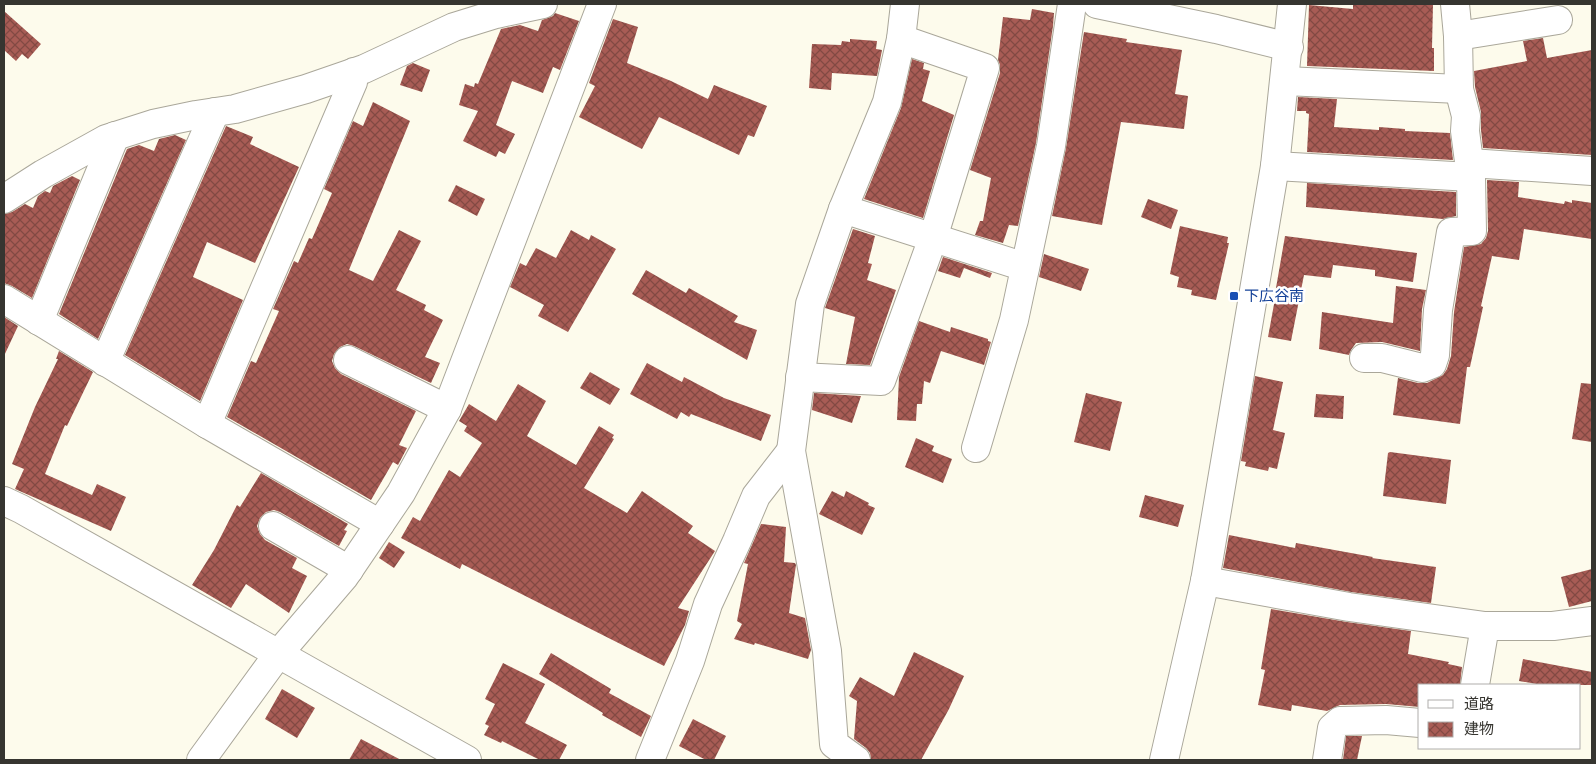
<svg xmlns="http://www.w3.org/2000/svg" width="1596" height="764" font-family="Raleway,'Noto Sans JP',sans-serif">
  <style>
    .building { fill: url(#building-cross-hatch) }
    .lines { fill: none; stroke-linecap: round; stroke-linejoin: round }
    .minor-casing { stroke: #aaa79a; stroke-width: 30 }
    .minor { stroke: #fff; stroke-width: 28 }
    .transit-dot { fill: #1a4fb4; stroke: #fff; stroke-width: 2 }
    .labels { text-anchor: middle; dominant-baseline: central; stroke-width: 5; stroke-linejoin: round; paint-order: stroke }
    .transit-label { font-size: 15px; fill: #164399; stroke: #fff; text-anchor: start }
  </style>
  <defs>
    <pattern id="building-cross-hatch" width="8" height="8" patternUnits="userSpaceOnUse" patternTransform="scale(1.25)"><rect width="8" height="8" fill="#a85c55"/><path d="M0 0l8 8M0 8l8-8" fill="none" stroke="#824943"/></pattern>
  </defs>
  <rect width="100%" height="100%" fill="#fdfbec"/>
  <g class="building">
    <path d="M1353,4H1433L1432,48H1434V71L1307,66L1309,5L1353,9Z"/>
    <path d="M1032,9L1054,13L1053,26L1036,143L1018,226L1009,225L1003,243L975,235L980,221H983L991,178L970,170L1000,73V65L998,60L1003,17L1030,20Z"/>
    <path d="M4,11L41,44L28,59L22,54L16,61L4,50Z"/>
    <path d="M555,13L579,21L560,70L553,67L543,93L512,81L496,125L515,134L505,154L499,151L496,157L463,141L478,111L459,105L465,84L474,87L475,83L478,84L501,29L520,25L538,31L542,20L553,16Z"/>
    <path d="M613,19L638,27L627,63L671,81L708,99L714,85L767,106L754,137L748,135L739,155L659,117L642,149L579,117L595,86L589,83Z"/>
    <path d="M1084,32L1127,39L1126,42L1182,50L1175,94L1188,96L1184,129L1121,122L1102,225L1052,216L1066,148Z"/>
    <path d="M1543,38L1547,58L1592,50V155L1483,148L1481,130V112L1475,87L1474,71L1527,61L1523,41Z"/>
    <path d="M850,39L877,41L876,49L882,50L877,76L832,73L831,90L809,88L812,44L841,45L842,41L850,42Z"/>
    <path d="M912,59L924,63L923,69L930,71L922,101L954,115L923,218L864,199L901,108Z"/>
    <path d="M413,63L430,70L422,92L400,85L407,66Z"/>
    <path d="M1298,97L1337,99L1334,127L1379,130V127L1405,129V131L1450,133L1453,160L1307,152L1309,114L1306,113V111H1297Z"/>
    <path d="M373,102L410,121L349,270L373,281L399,230L421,241L396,290L426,305L424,310L443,320L425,357L440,363L431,383L354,346L347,344L340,347L334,354L332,361L335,368L341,374L416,411L399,445L407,448L398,465L393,462L371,500L227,417L251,361L256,363L279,311L273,309L294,261L298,263L309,238L312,239L332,193L324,189L353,121L363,126Z"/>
    <path d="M226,126L253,137L250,144L299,167L255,263L207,242L193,277L243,300L200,401L125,355Z"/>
    <path d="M175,135L186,140L98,339L59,314L127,149L139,145L154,151L159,139Z"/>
    <path d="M72,176L80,180L32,298L12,286L4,283V214L12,212L25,204L33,208L38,196L45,191L50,193L53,186Z"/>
    <path d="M1487,180L1519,182L1518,197L1564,204L1565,201L1572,203V200L1592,203V239L1524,229L1519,260L1492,256L1481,306L1483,307L1470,367H1467L1460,424L1393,415L1398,378L1418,383H1427L1443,375L1447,369L1451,356L1454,312L1464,247L1481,244L1486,238L1488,231Z"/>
    <path d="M1307,183L1456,192V216L1443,219L1306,207Z"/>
    <path d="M456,185L485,199L477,216L448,201Z"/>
    <path d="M1148,199L1178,210L1171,229L1141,217Z"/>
    <path d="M1180,226L1228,237L1227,243H1229L1216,300L1191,295L1192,290L1177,287L1179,277L1170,274Z"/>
    <path d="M853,229L875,236L868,263L872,264L867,280L896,290L870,365L846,364L855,317L825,308Z"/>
    <path d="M571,230L589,240L591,235L616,249L568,332L538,316L544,305L510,287L520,263L526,266L536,248L556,258Z"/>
    <path d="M1285,236L1417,253L1413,282L1375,276V270L1333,265L1331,278L1304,275L1291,341L1268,337L1277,288H1276Z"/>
    <path d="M1044,254L1089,269L1081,291L1039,277Z"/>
    <path d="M943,257L992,273L990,278L964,268L960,278L938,271Z"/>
    <path d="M646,270L686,293L689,288L738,316L734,322L757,330L747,360L632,294Z"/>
    <path d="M1396,286L1426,290L1422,309L1420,351L1382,342L1356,343L1351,350L1349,355L1319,349L1322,312L1393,323Z"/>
    <path d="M4,317L18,326L4,356Z"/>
    <path d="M919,321L950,332L951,327L988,339V341L991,342L984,365L941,351L930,383L924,381L922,404H917L916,421L897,420L899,377Z"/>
    <path d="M59,351L93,372L67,426L65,425L45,474L92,495L97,484L126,497L111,531L15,489L24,469L12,464L35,407L58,359H56Z"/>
    <path d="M647,363L682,382L684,377L724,398L771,415L761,441L691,414L689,417L681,412L677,419L630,394Z"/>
    <path d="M590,372L620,389L610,405L580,388Z"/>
    <path d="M1255,376L1283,382L1273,430L1285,433L1277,469L1269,467L1268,471L1245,466L1246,462L1241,461Z"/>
    <path d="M1581,383L1592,384V442L1572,439Z"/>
    <path d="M518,384L546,401L527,436L576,465L599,426L614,435L612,438L614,439L584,488L627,513L642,491L693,526L688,533L715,551L678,608L689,611L685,625L664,666L462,564L460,569L401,538L413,517L420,521L449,470L460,477L482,443L464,431L467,426L459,421L469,404L496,421Z"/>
    <path d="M814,393L861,396L852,423L812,410Z"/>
    <path d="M1086,393L1122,402L1110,451L1074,442Z"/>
    <path d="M1316,394L1344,396L1343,419L1314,417Z"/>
    <path d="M916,438L934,446L932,451L952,459L943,483L905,467Z"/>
    <path d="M1390,452L1451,460L1446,504L1383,496L1388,453Z"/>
    <path d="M261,473L348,524L344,530L347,531L339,546L280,512L274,510L266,512L260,518L257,526L260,534L265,540L297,558L292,568L307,576L289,613L246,584L231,608L192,585L214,550L237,505L240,507Z"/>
    <path d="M832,491L844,497L846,491L869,503L868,505L875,508L862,535L819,514Z"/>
    <path d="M1145,495L1184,505L1178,527L1139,517Z"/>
    <path d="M761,524L786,527L784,562L795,563L796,565L789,613L805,618L811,650L808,659L755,643L754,645L734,639L742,624L737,621L748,564L744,563Z"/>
    <path d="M1229,535L1295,548L1296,543L1373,557L1372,558L1436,567L1431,603L1351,592L1223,568Z"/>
    <path d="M389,542L405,552L394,568L379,558Z"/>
    <path d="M1592,569V601L1569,607L1561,577Z"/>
    <path d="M1271,609L1347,622L1411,631L1408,654L1449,662L1448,664L1462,667L1460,685H1420V707L1386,704L1340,705L1327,711L1292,705L1291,711L1258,705L1265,670L1261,669Z"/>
    <path d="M914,652L964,676L949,709L921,760H871L870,753L866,748L854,739L857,701L849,696L860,677L894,696Z"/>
    <path d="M551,653L611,689L609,693L651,716L641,737L602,715L603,713L539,674Z"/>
    <path d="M1523,659L1592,672V685H1542L1519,681Z"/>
    <path d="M503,663L545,684L525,723L567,745L559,760H540L502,741L501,743L484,735L489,726L485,724L495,704L485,699Z"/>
    <path d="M282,689L315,708L297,738L265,719Z"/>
    <path d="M693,719L726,736L714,760H706L679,746Z"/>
    <path d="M1346,736H1362L1357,760H1343Z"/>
    <path d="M361,739L401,760H349Z"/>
  </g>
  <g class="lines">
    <defs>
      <g id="minor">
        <path d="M1097,4L1216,29L1289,47"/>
        <path d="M1458,36L1558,20"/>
        <path d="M1285,81L1459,89"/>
        <path d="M1470,163L1592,171"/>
        <path d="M1275,166L1471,177"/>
        <path d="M4,199L43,174L106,139L153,124L196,115L235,109L306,89L364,69L454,27L496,14L543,4"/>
        <path d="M843,209L1025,267"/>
        <path d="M4,299L207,424L380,524"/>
        <path d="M39,321L115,136"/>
        <path d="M1364,358H1382L1422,368L1432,364L1435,355L1438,310L1451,232L1472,231L1471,177L1465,131L1466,116L1459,89L1458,36L1455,4"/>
        <path d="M348,360L447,409"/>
        <path d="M105,362L215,112"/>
        <path d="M800,377L881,381L933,238L985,68L901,39"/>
        <path d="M207,424L353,82L354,72"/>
        <path d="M976,448L1014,320L1051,146L1072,4"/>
        <path d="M4,501L21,509L467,760"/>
        <path d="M273,526L349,570"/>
        <path d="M1205,581L1349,607L1485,626H1553L1592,621"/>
        <path d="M1475,685L1485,626"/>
        <path d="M201,760L279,653L344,577L401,493L447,409L602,4"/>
        <path d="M650,760L690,661L708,604L737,541L756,496L791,451"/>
        <path d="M856,760L834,744L827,651L791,451L810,304L843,209L887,102L901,39L905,4"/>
        <path d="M1164,760L1205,581L1275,166L1292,4"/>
        <path d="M1327,760L1332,728L1340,721L1386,720L1420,723"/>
      </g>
    </defs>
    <use href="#minor" class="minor-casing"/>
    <use href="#minor" class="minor"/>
  </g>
  <rect class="transit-dot" x="1229" y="291" width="10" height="10" rx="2.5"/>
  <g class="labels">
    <g class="transit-label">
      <text x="1244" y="296">下広谷南</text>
    </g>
  </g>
  <rect width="1596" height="764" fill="none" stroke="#363530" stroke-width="10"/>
  <rect x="1418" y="684" width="162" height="65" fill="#ffffff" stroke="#afaeac"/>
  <rect x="1428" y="700" width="25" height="8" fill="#ffffff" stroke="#afaeac"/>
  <text x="1464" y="709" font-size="15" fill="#363530">道路</text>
  <rect x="1428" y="722" width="25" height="15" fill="url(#building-cross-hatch)" stroke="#afaeac"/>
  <text x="1464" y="734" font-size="15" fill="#363530">建物</text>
</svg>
